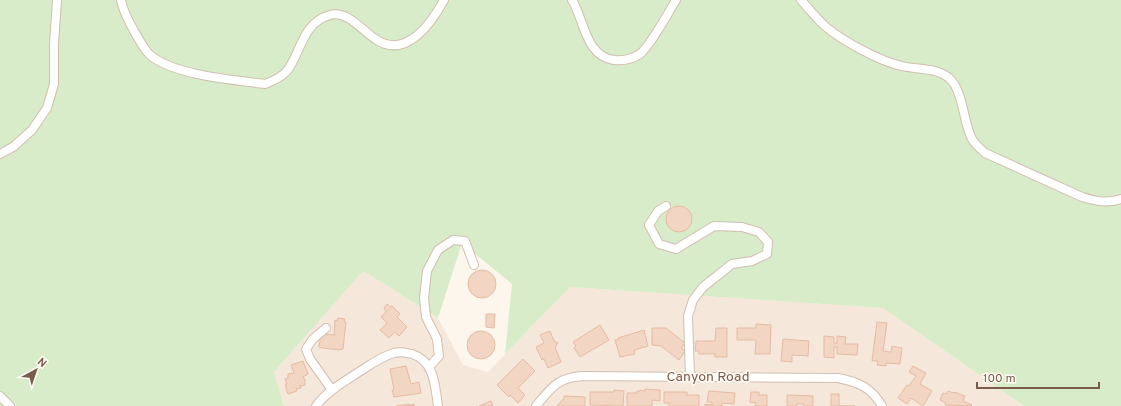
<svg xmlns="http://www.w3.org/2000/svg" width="1121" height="406" font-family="Overpass,sans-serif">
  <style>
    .residential { fill: #f5e8da }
    .green { fill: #d8ecc9 }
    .building { fill: #f3d5c3; stroke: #e6bba3 }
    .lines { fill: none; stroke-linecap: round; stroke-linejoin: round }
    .minor-casing { stroke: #d1beb0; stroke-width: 10 }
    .minor { stroke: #fff; stroke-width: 8 }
    .labels { text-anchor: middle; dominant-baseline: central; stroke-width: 3.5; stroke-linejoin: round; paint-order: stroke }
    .street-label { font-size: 14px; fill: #7a5c4d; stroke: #fffaf3 }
  </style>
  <rect width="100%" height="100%" fill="#fdf6ec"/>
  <path class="residential" d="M363,271L438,318L463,365L488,372L570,287L883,308L1024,406H284L274,372Z"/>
  <path class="green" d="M0,0H1121V406H1024L883,308L570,287L505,354L512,284L462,243L438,318L363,271L274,372L284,406H0Z"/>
  <g class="building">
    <circle cx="679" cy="219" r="13"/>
    <circle cx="482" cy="284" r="14"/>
    <path d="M387,304L390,307L392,306L400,314L397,317L407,327L399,336L395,332L389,338L380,330L387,323L381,317L386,312L384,308Z"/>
    <path d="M486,314H495L494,328L486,327Z"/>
    <path d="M338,318L345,319L344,321L346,322L343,349H341V350L322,348L319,347L321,334L334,335L335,320L337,321Z"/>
    <path d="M877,322L887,323L883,351L891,352L892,346L902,348L900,364L886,363V366L877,365L878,361H872Z"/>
    <path d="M756,324L771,325L770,354H755L756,340H737V328H756Z"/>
    <path d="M600,325L609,340L580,357L574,348L576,346L573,342Z"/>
    <path d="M652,328H666L685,343L681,348L685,351L679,360L661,346L652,345Z"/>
    <path d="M716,328H727V357H715V354H699V351H695L696,341H715Z"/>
    <path d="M644,330L648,346L634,350L635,354L620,357L615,340L619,339L618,338Z"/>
    <path d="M550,331L554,341L558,343L556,344L557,346L555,347L561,362L548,368L544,359L542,360L536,347L544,343L540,335Z"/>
    <circle cx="481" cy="345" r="14"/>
    <path d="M824,336L834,337V343H837V336L846,337L845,344H858L857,355L837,354V347H834V358L824,357Z"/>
    <path d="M783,339L809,341L808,356L792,355V362L781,361Z"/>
    <path d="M523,359L535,371L518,388L525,395L518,403L510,395L509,397L497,385Z"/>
    <path d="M303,361L308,374L303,377L305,380V385L301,386L300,385L301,388L296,389L297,391L288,394L285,384H287L285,379L288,378V374L294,373L291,365Z"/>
    <path d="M406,366L411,384L419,382L421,393L394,397L392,390H394L390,369Z"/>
    <path d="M913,366L926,373L920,384L932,391L923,406L911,398L907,404L898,398L907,385L909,386L916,376L909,372Z"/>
    <path d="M645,389L660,390V401L652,400V406H627V393H637V391H640V390L645,391Z"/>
    <path d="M614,390L624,391L623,406L590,405V392H614Z"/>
    <path d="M709,391L735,393L734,404L722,403V406H705V404L712,405V402H707Z"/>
    <path d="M948,391L954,393V392L965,396L963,401L972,405L971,406L945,405L946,403L940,400L943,393L946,394Z"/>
    <path d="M664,392H687V395H699V406H669V403H664Z"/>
    <path d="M751,392H759V395H767V406H755L756,403L750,402Z"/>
    <path d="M831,394H839V406H855H831Z"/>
    <path d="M787,395L813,396V406H804V404H797V405L795,406H787Z"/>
    <path d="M564,396L585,397V406H557L564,398Z"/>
    <path d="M491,401L493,406H479Z"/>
    <path d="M409,404V405L414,404V406H396Z"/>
  </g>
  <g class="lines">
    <defs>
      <g id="minor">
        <path d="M121,0C123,11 129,22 134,31C139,39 143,48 149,54C171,75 235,80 265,84C273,81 280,78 286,72C301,55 301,23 330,15C348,10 363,32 377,40C407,59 432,22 444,0"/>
        <path d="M572,0C581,15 583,33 593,47C598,54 606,59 614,60C623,61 632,59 640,54C651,45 668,13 676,0"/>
        <path d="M801,0C809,9 817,19 826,27C843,41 881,62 902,66C917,70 936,67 949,78C963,90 963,120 971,137C974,144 980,148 985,153L1082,197C1096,201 1107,204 1121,199"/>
        <path d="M0,154L13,147L32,130L47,108L54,84V44L57,0"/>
        <path d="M666,206L658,211L649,225L659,244L676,249L714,226L742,227L759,232L768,242L767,254L752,261L732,264L703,287L693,300L688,316L690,377"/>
        <path d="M326,328L313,339L306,349L310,359L332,390"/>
        <path d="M429,367L439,356L437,339L426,317L424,298L427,271L438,250L453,240L465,241L474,265"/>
        <path d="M0,396L10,406"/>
        <path d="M316,406C327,391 344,382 359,372C370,365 382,356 394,353C400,351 407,353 412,354C435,361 435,387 438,406"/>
        <path d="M536,406C551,388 558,377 583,376L838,378C858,382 871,387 882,406"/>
      </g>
    </defs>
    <use href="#minor" class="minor-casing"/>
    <use href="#minor" class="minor"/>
  </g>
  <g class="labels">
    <g class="street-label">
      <text x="708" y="377">Canyon Road</text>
    </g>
  </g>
  <g transform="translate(36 370) rotate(40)" stroke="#fffaf3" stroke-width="3" paint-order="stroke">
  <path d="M0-3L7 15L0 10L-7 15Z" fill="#7a5c4d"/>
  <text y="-6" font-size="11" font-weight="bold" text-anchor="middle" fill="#7a5c4d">N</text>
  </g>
  <path d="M977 382v6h122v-6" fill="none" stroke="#7a5c4d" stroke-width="2"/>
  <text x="983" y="382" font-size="12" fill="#7a5c4d" stroke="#fffaf3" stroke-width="3" paint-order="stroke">100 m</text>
</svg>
